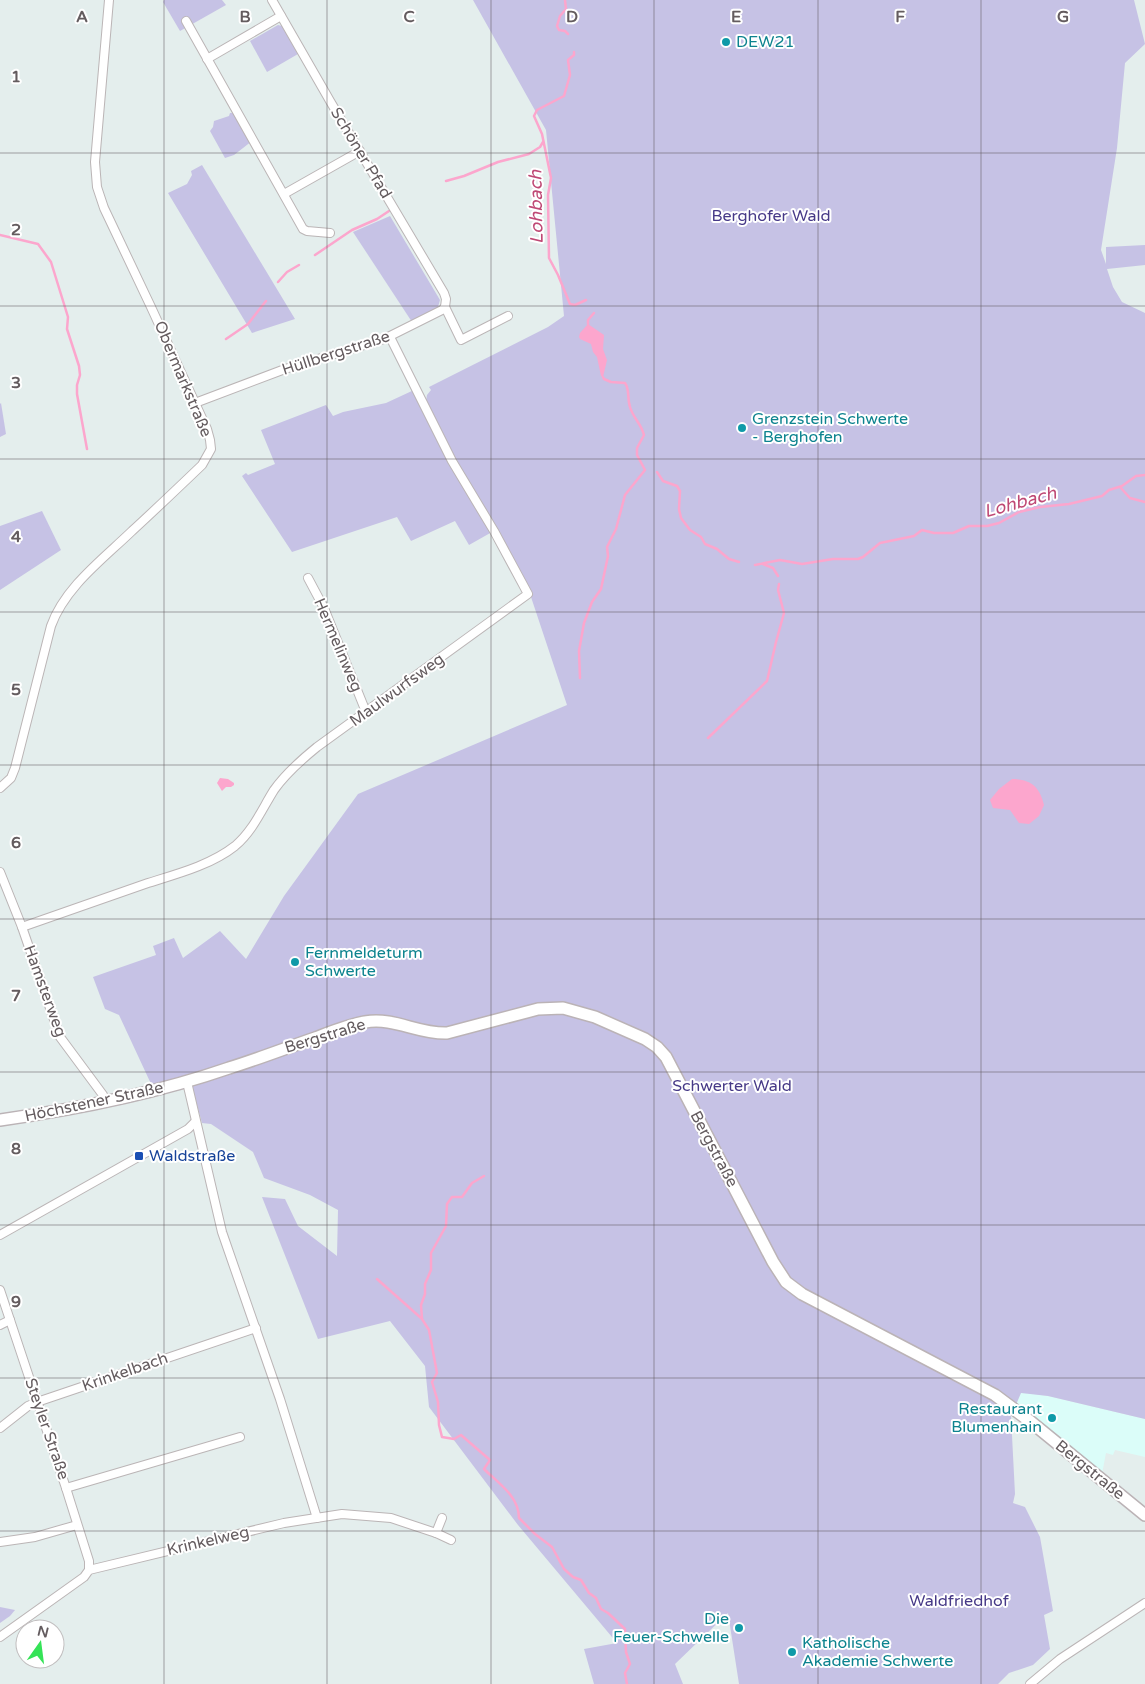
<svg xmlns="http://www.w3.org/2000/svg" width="1145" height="1684" font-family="'Varela Round',sans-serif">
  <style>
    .commercial { fill: #dbfdf9 }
    .green { fill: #c6c2e5 }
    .water { fill: #fca6cd }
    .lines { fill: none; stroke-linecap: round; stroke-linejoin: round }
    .stream { stroke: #fca6cd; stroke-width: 2.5 }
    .street-casing { stroke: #bbb5b6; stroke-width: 10 }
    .secondary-casing { stroke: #bbb3b6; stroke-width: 14 }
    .street { stroke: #fff; stroke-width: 8 }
    .secondary { stroke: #fff; stroke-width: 11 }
    .grid { fill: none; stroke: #645c5f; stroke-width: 1; stroke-opacity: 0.55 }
    .culture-dot { fill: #0f9aa8; stroke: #fff; stroke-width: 2 }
    .transit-dot { fill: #1a4fb4; stroke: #fff; stroke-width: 2 }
    .labels { text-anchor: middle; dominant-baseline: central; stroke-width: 4; stroke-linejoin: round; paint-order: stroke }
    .culture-label { font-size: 16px; fill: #0d838f; stroke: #fff; text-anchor: start }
    .street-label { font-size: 16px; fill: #645c5f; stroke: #fff }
    .park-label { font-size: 16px; fill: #463987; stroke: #fff }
    .transit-label { font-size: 16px; fill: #164399; stroke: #fff; text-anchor: start }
    .water-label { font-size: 18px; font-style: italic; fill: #bf4975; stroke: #fff }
    .grid-label { font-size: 16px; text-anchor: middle; font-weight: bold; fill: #645c5f; stroke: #fff; stroke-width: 4; stroke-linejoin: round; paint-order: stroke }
  </style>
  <rect width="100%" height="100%" fill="#e4eeed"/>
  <path class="commercial" d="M1021,1392L1048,1396L1145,1419V1457L1115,1450L1113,1455L1106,1453L1102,1474L1016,1406Z"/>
  <g class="green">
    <path d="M164,0H222L226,5L180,31L163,2Z"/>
    <path d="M473,0H1134L1145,44L1125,63L1117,148L1101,250L1106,264V247L1145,245V265L1107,269L1113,287L1122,302L1145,313V1419L1048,1396L1021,1393L1011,1416L1015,1494L1013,1503L1025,1507L1040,1537L1053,1611L1044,1615L1050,1649L1033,1665L1009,1673L998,1684H739L728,1613L675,1664L683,1684H594L584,1649L617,1643L518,1525L429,1407L425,1366L390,1321L318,1339L262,1197L285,1199L298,1226L337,1256L338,1210L310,1195L264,1178L253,1152L211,1124L202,1123L192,1087L199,1082L196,1073L152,1086L119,1015L105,1009L93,977L156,955L153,946L174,938L183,958L220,931L246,959L284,896L358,794L567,705L530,594L454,459L426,401L427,395L431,390L429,387L548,327L564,316L546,130Z"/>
    <path d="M278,25L282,26L298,54L267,72L250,41Z"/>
    <path d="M230,113H233L236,117L238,116L252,141L234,155L225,158L210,131L213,127L214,121L229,116Z"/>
    <path d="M202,165L295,319L252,333L168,193L187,184L192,175L191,171Z"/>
    <path d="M390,216L440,300L438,307L412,322L353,232Z"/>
    <path d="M414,390L492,532L469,545L455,521L411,541L397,517L292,552L242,476L246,473L248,475L275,464L261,430L326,405L333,416L343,412L386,403Z"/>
    <path d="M1,403L6,434L0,437V404Z"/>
    <path d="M42,511L61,550L0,590V526Z"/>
    <path d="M0,1607L15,1610L10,1616L0,1623Z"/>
  </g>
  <g class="water">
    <path d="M588,324L604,335L603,349L607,360L603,377L601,376L597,357L593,352L591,344L580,339L579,337L580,333Z"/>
    <path d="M220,778L228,779L234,783V785L231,787H226L222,791L217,783Z"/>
    <path d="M1012,779C1031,779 1040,787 1044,805L1039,816L1029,824L1019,823L1010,810L993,808L990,800L999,789Z"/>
  </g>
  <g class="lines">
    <g class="stream">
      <path d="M565,0L566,9L560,16L557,26L559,30L565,31L568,34"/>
      <path d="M574,52V55L568,60L570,75L564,96L537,110L534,116L542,134L551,178L548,195L549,258L558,275L570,304L575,305L586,300"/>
      <path d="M446,181L464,176L498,162L529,154L540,147L543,142"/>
      <path d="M0,235L38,244L51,262L68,317L67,329L79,366L80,375L77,385V394L87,449"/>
      <path d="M315,255L352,230L377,219L389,211"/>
      <path d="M278,282L287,272L299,265"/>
      <path d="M588,324V320L594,313"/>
      <path d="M226,339L248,324L266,301"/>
      <path d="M657,472L663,481L677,486L680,491L679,509L681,518L690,530L701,537L705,544L717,549L729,559L739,562"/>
      <path d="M1120,487L1130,498L1145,502"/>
      <path d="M763,564L773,568L778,576"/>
      <path d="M755,565L780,560L802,564L833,559H858L863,557L880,543L914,536L922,530L934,533H953L969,526H987L999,523L1019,512L1040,507L1069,504L1102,496L1109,490L1122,486L1136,476L1145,475"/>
      <path d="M580,678L579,651L584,623L592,602L601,589L608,556L607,547L616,529L625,495L645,470L637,455V448L644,435C641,423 633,418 630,407C627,398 630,390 625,383L611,382L604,379L603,377"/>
      <path d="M708,738L767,681L776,642L784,613L778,590L779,584"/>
      <path d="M484,1176L472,1183L462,1197H452L447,1204L446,1226L431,1253V1270L425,1284V1294L421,1305L422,1319L429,1330L437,1373L432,1382L438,1402L439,1425L442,1437L454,1439L461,1435L490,1460L484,1469C498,1483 519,1496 519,1518L535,1534L552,1547L564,1569L573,1577L581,1580L589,1593L596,1598L601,1609L608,1613L625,1629L626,1652L630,1664L625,1673L627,1684"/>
      <path d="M377,1279L421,1318"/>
    </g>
    <defs>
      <g id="street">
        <path d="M272,0L330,101L444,293L446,299L445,307"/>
        <path d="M186,21L303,229L307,231L330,233"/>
        <path d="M207,59L281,16"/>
        <path d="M284,194L360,151"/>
        <path d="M445,307L461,340L508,316"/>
        <path d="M195,403L285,369L384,339L442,310L445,307"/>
        <path d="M308,578L324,608L366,712"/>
        <path d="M0,788L11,778L15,768L51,626C65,587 103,559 132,531C156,509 179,487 202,465L211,449L210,440L207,429L151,307L104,208L97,187L95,162L109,0"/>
        <path d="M0,872L22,927L60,1037L103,1095L104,1102"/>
        <path d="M22,927C64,912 106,898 148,883C177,874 211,865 235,846C253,831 262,809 274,790C286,773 301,760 317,747L528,594L494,531L452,461L390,337"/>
        <path d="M187,1082L222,1232L280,1399L317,1518"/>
        <path d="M0,1235L188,1129L195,1122"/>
        <path d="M0,1290L66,1488L89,1561V1570"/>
        <path d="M0,1325L10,1320"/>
        <path d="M0,1428L28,1406L37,1402L256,1328"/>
        <path d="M66,1488L240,1437"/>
        <path d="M436,1533L442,1518"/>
        <path d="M0,1542L35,1537L77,1525"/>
        <path d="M0,1637L84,1577L89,1570L284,1523L342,1514L391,1518L436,1533L451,1540"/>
        <path d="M1030,1684L1060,1659L1145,1603"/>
      </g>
      <path id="secondary" d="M0,1120C78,1109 154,1094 229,1068C258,1059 286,1048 315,1038C331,1032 348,1025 365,1022C395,1017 417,1034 447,1033L538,1009L563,1008L595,1017L645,1039L657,1047L666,1057L773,1262L786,1282L802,1294L995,1395L1031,1422L1145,1515"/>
    </defs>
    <use href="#street" class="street-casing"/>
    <use href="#secondary" class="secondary-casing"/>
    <use href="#street" class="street"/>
    <use href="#secondary" class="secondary"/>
  </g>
  <path class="grid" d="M164,0V1684M327,0V1684M491,0V1684M654,0V1684M818,0V1684M981,0V1684M0,153H1145M0,306H1145M0,459H1145M0,612H1145M0,765H1145M0,919H1145M0,1072H1145M0,1225H1145M0,1378H1145M0,1531H1145"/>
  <g class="culture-dot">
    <circle cx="726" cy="42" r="5"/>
    <circle cx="742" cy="428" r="5"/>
    <circle cx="295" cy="962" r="5"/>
    <circle cx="1052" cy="1418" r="5"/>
    <circle cx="739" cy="1628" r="5"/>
    <circle cx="792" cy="1652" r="5"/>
  </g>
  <rect class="transit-dot" x="134" y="1151" width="10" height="10" rx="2.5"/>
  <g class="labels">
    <g class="culture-label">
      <text x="736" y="42">DEW21</text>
      <text x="752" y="419">Grenzstein Schwerte<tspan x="752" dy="18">- Berghofen</tspan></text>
      <text x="305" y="953">Fernmeldeturm<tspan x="305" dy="18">Schwerte</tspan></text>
      <text x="1042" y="1409" text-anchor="end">Restaurant<tspan x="1042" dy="18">Blumenhain</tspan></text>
      <text x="729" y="1619" text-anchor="end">Die<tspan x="729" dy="18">Feuer-Schwelle</tspan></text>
      <text x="802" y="1643">Katholische<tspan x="802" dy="18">Akademie Schwerte</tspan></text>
    </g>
    <g class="street-label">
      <text transform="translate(361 153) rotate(59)">Schöner Pfad</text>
      <text transform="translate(336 353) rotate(-18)">Hüllbergstraße</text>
      <text transform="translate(183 379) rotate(67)">Obermarkstraße</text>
      <text transform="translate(338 645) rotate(67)">Hermelinweg</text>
      <text transform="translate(397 690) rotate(-36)">Maulwurfsweg</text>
      <text transform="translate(45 991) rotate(70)">Hamsterweg</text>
      <text transform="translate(325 1036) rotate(-17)">Bergstraße</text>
      <text transform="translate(94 1102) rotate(-12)">Höchstener Straße</text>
      <text transform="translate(714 1149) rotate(62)">Bergstraße</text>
      <text transform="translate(125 1372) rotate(-19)">Krinkelbach</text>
      <text transform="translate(47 1429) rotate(71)">Steyler Straße</text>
      <text transform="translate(1090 1470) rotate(39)">Bergstraße</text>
      <text transform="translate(208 1541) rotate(-13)">Krinkelweg</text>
    </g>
    <g class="park-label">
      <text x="771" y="216">Berghofer Wald</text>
      <text x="732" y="1086">Schwerter Wald</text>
      <text x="959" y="1601">Waldfriedhof</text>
    </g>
    <g class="transit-label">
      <text x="149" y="1156">Waldstraße</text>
    </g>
    <g class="water-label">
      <text transform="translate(536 207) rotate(-91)">Lohbach</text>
      <text transform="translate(1020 502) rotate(-15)">Lohbach</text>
    </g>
  </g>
  <g class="grid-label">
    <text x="82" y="22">A</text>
    <text x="245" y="22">B</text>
    <text x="409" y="22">C</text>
    <text x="572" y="22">D</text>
    <text x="736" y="22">E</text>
    <text x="900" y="22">F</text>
    <text x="1063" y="22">G</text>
    <text x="16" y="82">1</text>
    <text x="16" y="235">2</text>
    <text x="16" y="388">3</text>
    <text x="16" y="542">4</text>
    <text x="16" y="695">5</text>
    <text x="16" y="848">6</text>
    <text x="16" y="1001">7</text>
    <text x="16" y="1154">8</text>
    <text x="16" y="1307">9</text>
  </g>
  <g transform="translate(40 1644) rotate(14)"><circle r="24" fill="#ffffff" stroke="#c1bebf"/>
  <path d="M0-4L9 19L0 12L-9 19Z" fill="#35e357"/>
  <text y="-8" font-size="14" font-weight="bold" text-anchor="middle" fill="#645c5f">N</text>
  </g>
</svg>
